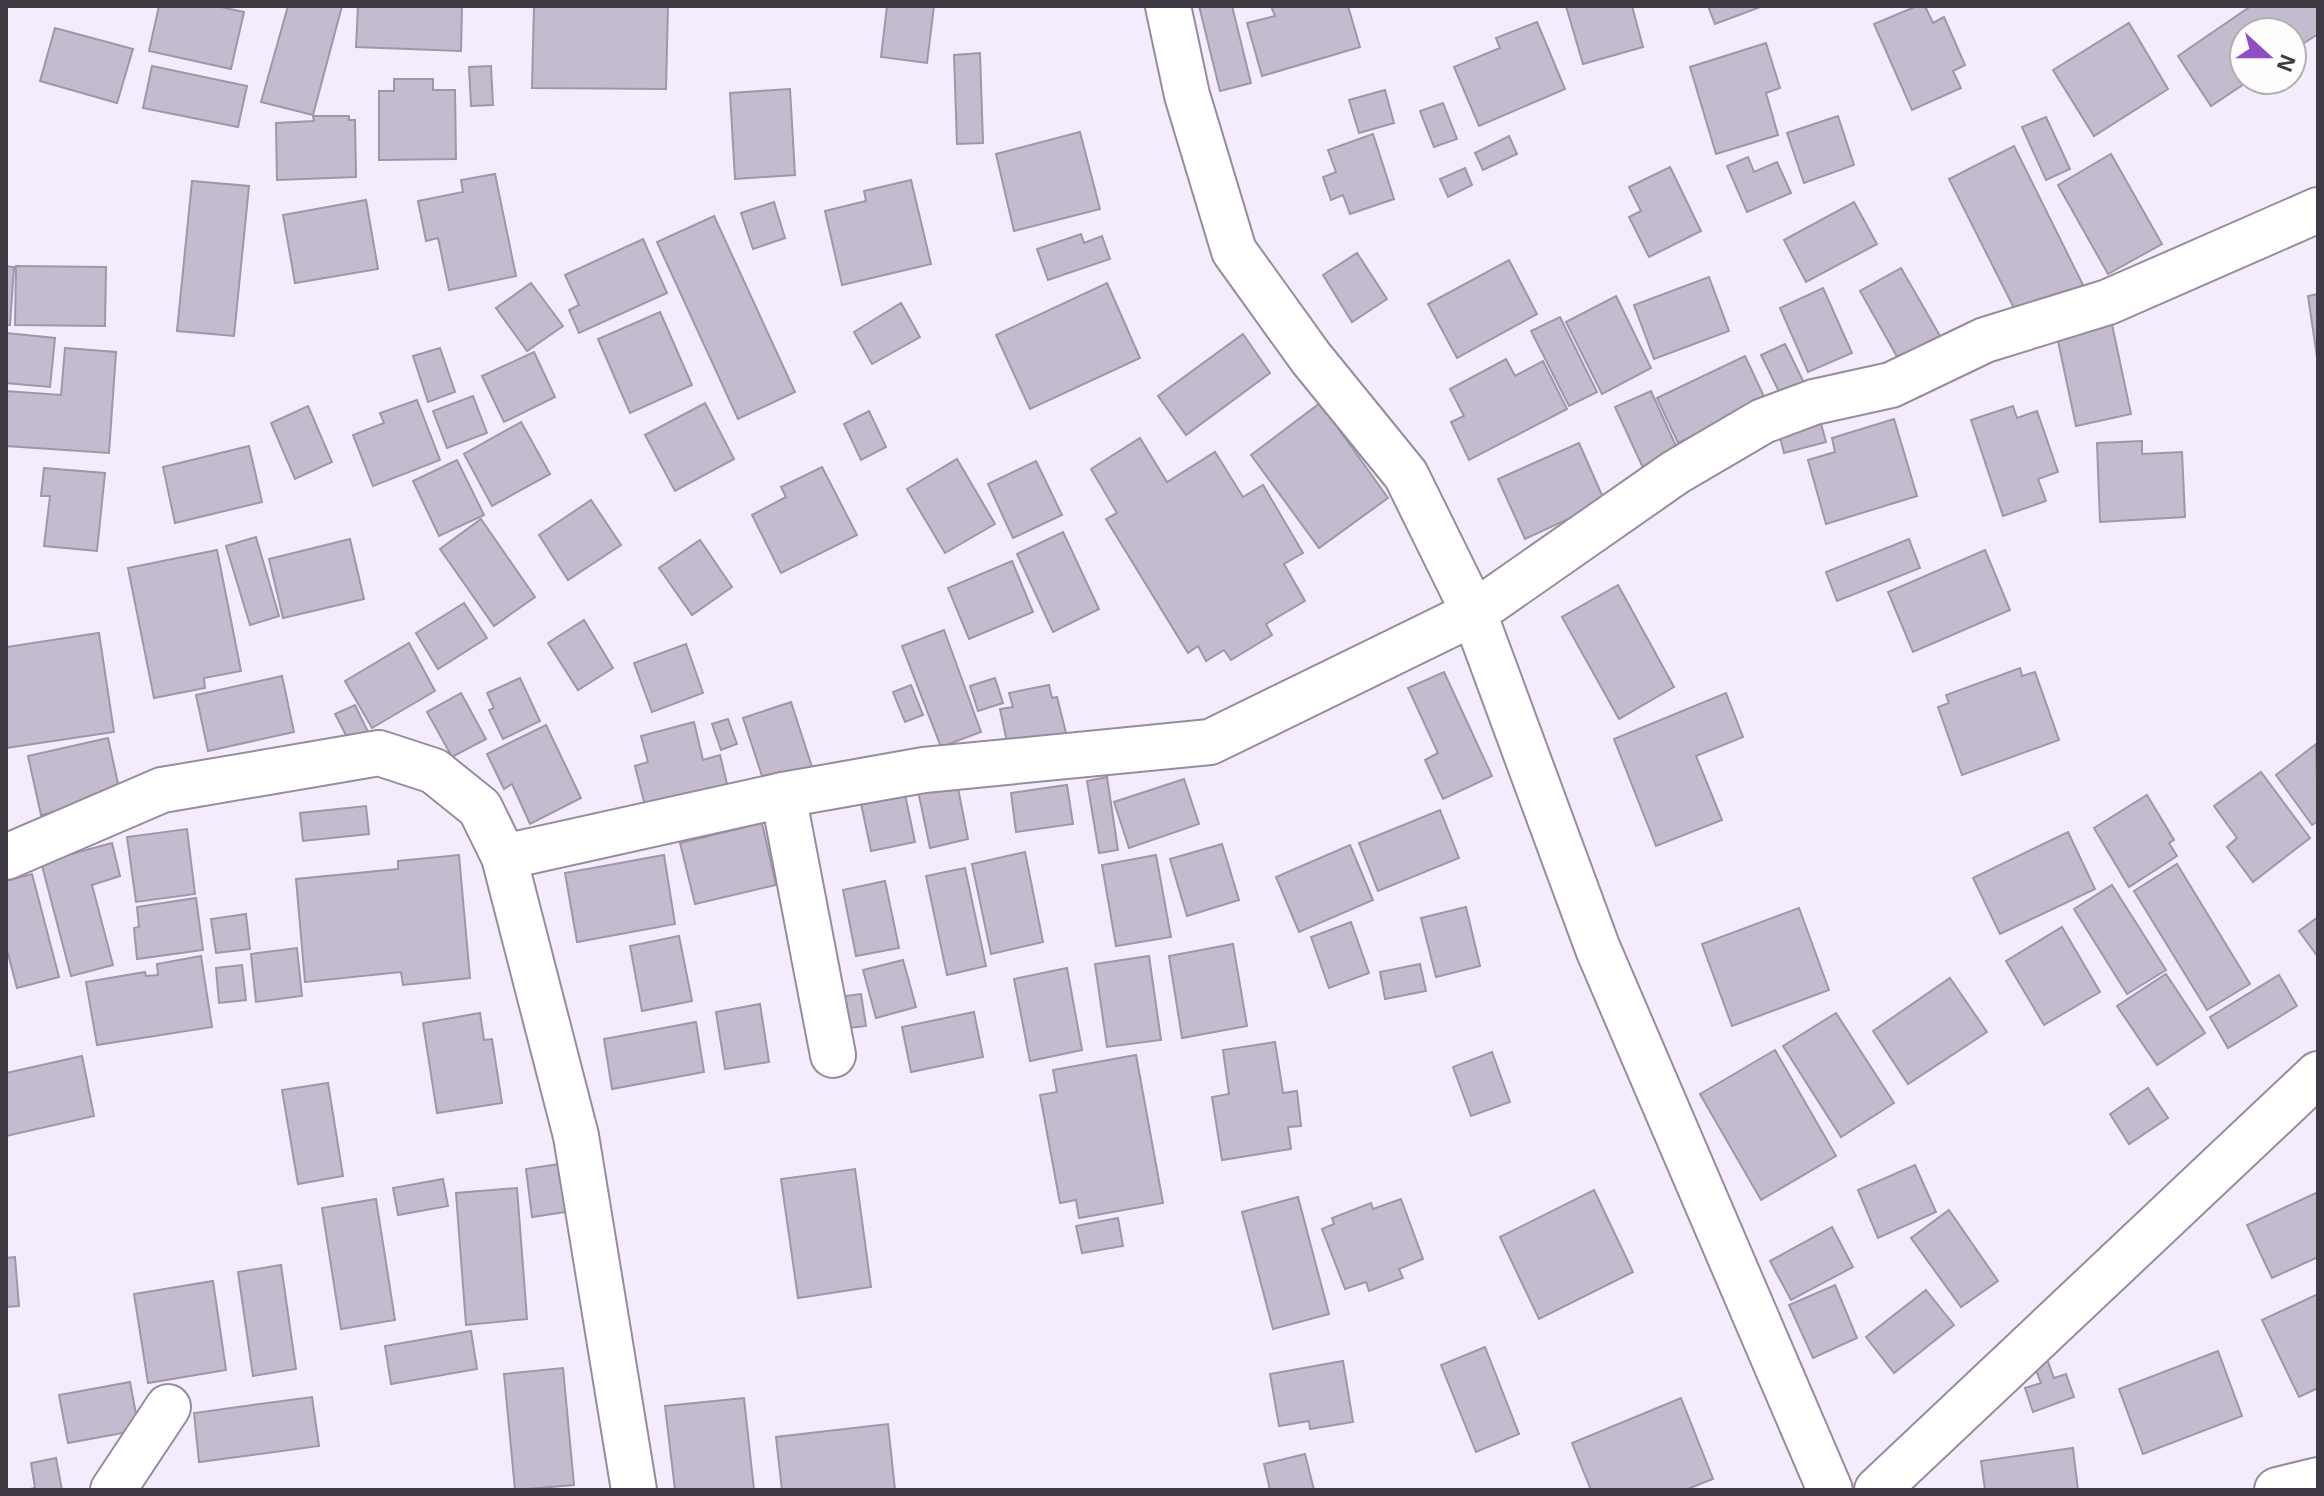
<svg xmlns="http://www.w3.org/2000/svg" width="2324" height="1496" font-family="Arial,sans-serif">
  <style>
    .building { fill: #c5bbcf; stroke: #9f96a9; stroke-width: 2 }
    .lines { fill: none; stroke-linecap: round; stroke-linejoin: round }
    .minor-casing { stroke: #968ca0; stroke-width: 48 }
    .tertiary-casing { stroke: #968ca0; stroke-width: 48 }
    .minor { stroke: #fff; stroke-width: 44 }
    .tertiary { stroke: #fff; stroke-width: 44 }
  </style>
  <rect width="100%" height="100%" fill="#f4ecfd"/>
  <g class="building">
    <path d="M159,6H216L244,12L231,69L149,51Z"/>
    <path d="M288,6H342L313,115L261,102Z"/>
    <path d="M358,6H462L461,51L356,47Z"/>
    <path d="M534,6H668L666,89L532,88Z"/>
    <path d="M887,6H934L927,63L881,57Z"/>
    <path d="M1199,6H1232L1251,83L1220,91Z"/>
    <path d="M1271,6H1348L1360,47L1262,76L1247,23L1275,16Z"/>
    <path d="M1566,6H1632L1643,47L1583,64Z"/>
    <path d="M1708,6H1763L1715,24Z"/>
    <path d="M1917,6H1925L1933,23L1944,17L1965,65L1953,71L1961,88L1912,110L1874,24Z"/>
    <path d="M2251,6H2318V34L2292,51V32H2244V80H2250L2211,106L2178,56Z"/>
    <path d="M1537,22L1565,89L1479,126L1454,67L1500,48L1496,38Z"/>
    <path d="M2129,23L2168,89L2094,136L2053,70Z"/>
    <path d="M55,28L133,49L117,103L40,81Z"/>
    <path d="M1766,43L1780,88L1766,93L1778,135L1716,154L1690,67Z"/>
    <path d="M980,53L983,143L957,144L954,55Z"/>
    <path d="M152,66L247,86L238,127L143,108Z"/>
    <path d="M491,66L493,105L471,106L469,67Z"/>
    <path d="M394,79H433V90H455L456,159L379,160V91H394Z"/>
    <path d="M790,89L795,175L735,179L730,93Z"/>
    <path d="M1385,90L1394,123L1359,133L1349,100Z"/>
    <path d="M1443,103L1457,139L1434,147L1420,111Z"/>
    <path d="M313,116H349V120H355L356,177L277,180L276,123L314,121Z"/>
    <path d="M1838,116L1854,165L1804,183L1787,133Z"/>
    <path d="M2046,117L2070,169L2046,180L2022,127Z"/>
    <path d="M1080,132L1100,209L1014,231L996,154Z"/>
    <path d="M1373,134L1394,199L1350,214L1343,195L1331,200L1323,177L1336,172L1328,150Z"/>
    <path d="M1509,136L1517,154L1483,170L1475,153Z"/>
    <path d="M2014,146L2085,289L2021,322L1949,179Z"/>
    <path d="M2111,154L2162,244L2108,274L2058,185Z"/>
    <path d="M1748,157L1754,172L1777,162L1791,193L1747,212L1727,166Z"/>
    <path d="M1670,167L1701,231L1649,257L1629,217L1641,211L1629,187Z"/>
    <path d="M1465,168L1472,185L1448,197L1440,179Z"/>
    <path d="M495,174L516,276L449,290L438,238L426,241L418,201L463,192L461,180Z"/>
    <path d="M911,180L931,264L842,285L825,211L866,201L864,191Z"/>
    <path d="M192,181L249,186L234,336L177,331Z"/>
    <path d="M366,200L378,269L295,283L283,215Z"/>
    <path d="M774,202L785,238L753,249L741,213Z"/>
    <path d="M1854,202L1877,244L1806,282L1784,240Z"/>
    <path d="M714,216L795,392L738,419L657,242Z"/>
    <path d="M1081,234L1084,243L1102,236L1110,259L1048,280L1037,249Z"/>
    <path d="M643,239L667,293L579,333L569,310L579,305L565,275Z"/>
    <path d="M1357,253L1387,299L1352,322L1323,275Z"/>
    <path d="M1509,260L1537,314L1457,358L1428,304Z"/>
    <path d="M6,266L14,267L10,325H6Z"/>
    <path d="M16,266L106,267L105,326L15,325Z"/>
    <path d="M1901,268L1940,336L1899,360L1860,291Z"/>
    <path d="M1709,277L1729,331L1654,359L1634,305Z"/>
    <path d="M531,283L563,326L527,351L496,308Z"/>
    <path d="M1107,283L1140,358L1030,409L996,335Z"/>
    <path d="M1823,288L1852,353L1808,372L1780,308Z"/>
    <path d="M2318,294V357H2317L2308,296Z"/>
    <path d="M1616,296L1651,368L1602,394L1566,322Z"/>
    <path d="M901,303L920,337L872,364L854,332Z"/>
    <path d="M660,312L692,385L630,413L598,339Z"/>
    <path d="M2110,315L2131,414L2076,426L2055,327Z"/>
    <path d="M1560,317L1597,392L1569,406L1531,331Z"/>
    <path d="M6,333L55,338L50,387L6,383Z"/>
    <path d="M1243,334L1270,373L1186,435L1158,396Z"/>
    <path d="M1785,344L1809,393L1785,404L1761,355Z"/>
    <path d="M65,348L116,352L109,453L6,446V391L61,395Z"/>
    <path d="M440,348L455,392L428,402L413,356Z"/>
    <path d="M534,352L555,397L504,422L482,376Z"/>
    <path d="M1745,356L1766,401L1678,443L1657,398Z"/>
    <path d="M1506,359L1515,376L1543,361L1567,409L1469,460L1451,422L1464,416L1450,389Z"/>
    <path d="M1651,391L1680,455L1644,470L1615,407Z"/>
    <path d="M473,396L487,433L447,448L433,411Z"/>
    <path d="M417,400L440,460L373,486L353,435L384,423L380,413Z"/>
    <path d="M705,403L734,459L675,491L645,435Z"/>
    <path d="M1320,403L1388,498L1319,548L1251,455Z"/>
    <path d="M308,406L332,462L295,479L271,423Z"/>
    <path d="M2013,406L2017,418L2037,411L2058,472L2038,479L2046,501L2003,516L1971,420Z"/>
    <path d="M1817,409L1826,442L1784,453L1776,421Z"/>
    <path d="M869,411L886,447L861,460L844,424Z"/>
    <path d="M1894,419L1917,496L1826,524L1808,460L1835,452L1832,438Z"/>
    <path d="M521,422L550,474L492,506L464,454Z"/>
    <path d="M1140,438L1167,482L1215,452L1243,497L1263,485L1303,553L1284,564L1305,601L1266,624L1272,635L1231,660L1224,650L1206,661L1198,646L1188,653L1106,519L1117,513L1091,469Z"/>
    <path d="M2142,441V454L2182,452L2185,517L2100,522L2097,443Z"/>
    <path d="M1579,443L1605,502L1525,539L1498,479Z"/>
    <path d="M249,446L262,502L175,523L163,467Z"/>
    <path d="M957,459L995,524L945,553L907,489Z"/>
    <path d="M457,460L484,515L439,536L413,481Z"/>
    <path d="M1036,461L1062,515L1013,538L988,484Z"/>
    <path d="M822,467L857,535L781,573L752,515L786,497L781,487Z"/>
    <path d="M44,468L105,473L97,551L44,546L50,496H41Z"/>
    <path d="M591,500L621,545L568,580L539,535Z"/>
    <path d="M481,519L535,597L494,626L440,549Z"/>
    <path d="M1063,532L1099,609L1053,632L1017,554Z"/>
    <path d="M256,537L279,616L250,625L226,546Z"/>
    <path d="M350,539L364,599L283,618L269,559Z"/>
    <path d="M1909,539L1920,568L1837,601L1826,572Z"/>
    <path d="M700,540L732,587L692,615L659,568Z"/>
    <path d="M217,550L241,671L204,678L205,688L154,698L128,568Z"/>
    <path d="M1985,550L2010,610L1913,652L1888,592Z"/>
    <path d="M1012,561L1033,612L969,639L948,588Z"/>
    <path d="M1618,585L1674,687L1619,719L1562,617Z"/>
    <path d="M464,603L487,638L438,669L416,633Z"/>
    <path d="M584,620L613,668L578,690L548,643Z"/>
    <path d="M944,630L981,732L941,747L902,646Z"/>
    <path d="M99,633L114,732L6,748V647Z"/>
    <path d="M409,643L435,691L372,728L345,681Z"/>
    <path d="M686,644L703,693L652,712L634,663Z"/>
    <path d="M2020,668L2022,676L2035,672L2059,740L1962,775L1938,707L1949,703L1946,695Z"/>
    <path d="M1444,672L1492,776L1443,799L1425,760L1438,753L1408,688Z"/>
    <path d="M282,676L294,732L208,751L196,695Z"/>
    <path d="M520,678L540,721L503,739L489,710L494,708L487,693Z"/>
    <path d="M995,678L1003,703L978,711L970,686Z"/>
    <path d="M911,685L923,715L905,722L893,692Z"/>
    <path d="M1049,685L1052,698L1057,697L1066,733L1008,747L1000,709L1013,707L1009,693Z"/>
    <path d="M461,693L486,739L452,757L427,712Z"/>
    <path d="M1726,693L1743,737L1696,756L1722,820L1656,846L1614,739Z"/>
    <path d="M791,702L813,770L765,785L743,718Z"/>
    <path d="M355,705L369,734L350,743L335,714Z"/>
    <path d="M728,719L737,744L721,750L712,724Z"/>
    <path d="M694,722L703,760L720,755L730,796L648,818L635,766L648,762L641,736Z"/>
    <path d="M546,725L581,798L530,824L512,784L504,789L487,754Z"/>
    <path d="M108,738L121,797L41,815L28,756Z"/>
    <path d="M2316,744L2318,821L2312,825L2276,775Z"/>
    <path d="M2261,772L2310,838L2253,882L2227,847L2237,838L2214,806Z"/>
    <path d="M1107,777L1118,850L1099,853L1087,781Z"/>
    <path d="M956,778L968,839L930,848L917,786Z"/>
    <path d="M1184,779L1199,824L1129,848L1114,802Z"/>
    <path d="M903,785L915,842L871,851L859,794Z"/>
    <path d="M1067,785L1073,824L1016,832L1011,793Z"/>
    <path d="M2147,795L2174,840L2169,843L2177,856L2129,887L2094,828Z"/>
    <path d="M366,806L369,834L303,841L300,813Z"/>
    <path d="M1440,810L1459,858L1378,891L1359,843Z"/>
    <path d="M762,823L776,885L695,904L680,843Z"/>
    <path d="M187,829L195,894L136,902L127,837Z"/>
    <path d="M2068,832L2095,889L2000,934L1973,878Z"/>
    <path d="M112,843L120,876L92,885L113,965L71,976L41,862Z"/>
    <path d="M1222,844L1239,900L1187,916L1170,859Z"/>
    <path d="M1350,845L1373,900L1299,932L1276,877Z"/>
    <path d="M1025,852L1043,942L991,954L972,864Z"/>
    <path d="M459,855L470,978L403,985L401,972L305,982L296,879L398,869V861Z"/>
    <path d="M664,855L675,924L577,942L565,873Z"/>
    <path d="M1156,855L1171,937L1116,946L1102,865Z"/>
    <path d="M2177,864L2250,984L2207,1010L2134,891Z"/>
    <path d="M965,868L986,966L947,975L926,876Z"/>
    <path d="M32,874L59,977L17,988L6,946V881Z"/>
    <path d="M885,881L899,948L856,956L843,890Z"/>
    <path d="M2112,885L2166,970L2127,994L2074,909Z"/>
    <path d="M196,898L203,950L137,959L134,928L139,927L137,907Z"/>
    <path d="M1466,907L1480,966L1436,977L1421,918Z"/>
    <path d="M1799,908L1829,990L1732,1026L1702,944Z"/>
    <path d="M246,914L250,949L216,953L211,919Z"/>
    <path d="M2318,917V957L2299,931Z"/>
    <path d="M1351,922L1369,973L1329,988L1311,937Z"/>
    <path d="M2062,927L2100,992L2044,1025L2006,961Z"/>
    <path d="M679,936L692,1001L642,1011L630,946Z"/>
    <path d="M1233,944L1247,1026L1182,1038L1169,956Z"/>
    <path d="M297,948L302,996L256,1002L251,954Z"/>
    <path d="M201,956L212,1027L97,1045L86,982L145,972L146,976L158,975L157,964Z"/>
    <path d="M1149,956L1161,1040L1107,1047L1095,964Z"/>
    <path d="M903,960L916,1007L876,1018L863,970Z"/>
    <path d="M1420,964L1426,991L1385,999L1380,972Z"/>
    <path d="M242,965L246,1000L219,1003L216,968Z"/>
    <path d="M1067,968L1082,1050L1030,1061L1014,979Z"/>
    <path d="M2166,974L2205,1033L2157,1065L2117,1006Z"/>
    <path d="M2279,975L2297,1006L2228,1048L2210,1017Z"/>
    <path d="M1950,978L1987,1032L1908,1084L1873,1031Z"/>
    <path d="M861,994L866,1026L850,1028L845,996Z"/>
    <path d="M760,1004L769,1062L725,1069L716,1012Z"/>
    <path d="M974,1012L983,1057L911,1072L902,1027Z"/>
    <path d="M480,1013L484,1040L492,1039L502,1103L437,1113L423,1023Z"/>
    <path d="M1836,1013L1894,1103L1841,1137L1783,1046Z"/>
    <path d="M696,1022L704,1072L612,1089L604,1039Z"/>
    <path d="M1275,1042L1283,1093L1297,1091L1301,1126L1288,1127L1291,1149L1222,1160L1212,1097L1229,1094L1223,1050Z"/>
    <path d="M1775,1050L1836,1156L1761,1200L1700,1094Z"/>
    <path d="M1492,1052L1510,1102L1471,1116L1453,1067Z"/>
    <path d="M1136,1055L1163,1203L1079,1218L1076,1200L1060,1203L1040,1095L1057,1092L1053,1070Z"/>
    <path d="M82,1056L94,1116L6,1136V1073Z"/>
    <path d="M328,1083L343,1176L298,1184L282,1090Z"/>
    <path d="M2148,1088L2168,1118L2129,1144L2110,1114Z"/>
    <path d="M559,1164L566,1212L532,1217L526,1169Z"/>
    <path d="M1915,1165L1936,1212L1878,1238L1858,1190Z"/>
    <path d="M855,1169L871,1287L798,1298L781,1179Z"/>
    <path d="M443,1179L448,1206L398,1215L393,1188Z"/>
    <path d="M517,1188L527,1319L466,1325L456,1193Z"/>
    <path d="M1594,1190L1633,1272L1539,1319L1500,1237Z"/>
    <path d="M2318,1192V1257L2272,1278L2247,1225Z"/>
    <path d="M1298,1197L1329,1314L1273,1329L1242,1212Z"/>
    <path d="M376,1199L395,1320L341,1329L322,1208Z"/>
    <path d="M1401,1199L1423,1259L1399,1269L1403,1278L1369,1291L1366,1282L1345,1289L1322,1229L1334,1224L1332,1218L1371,1203L1373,1209Z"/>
    <path d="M1949,1210L1998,1281L1961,1307L1911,1238Z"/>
    <path d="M1118,1218L1123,1246L1082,1253L1076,1226Z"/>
    <path d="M1832,1227L1853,1267L1791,1300L1770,1261Z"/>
    <path d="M15,1257L19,1306L6,1307V1258Z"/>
    <path d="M281,1265L296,1369L253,1376L238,1272Z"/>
    <path d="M213,1281L226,1370L148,1383L134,1294Z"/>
    <path d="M1835,1285L1857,1338L1813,1358L1789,1305Z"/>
    <path d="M1926,1290L1954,1325L1894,1373L1866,1337Z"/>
    <path d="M2318,1294V1388L2299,1397L2262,1320Z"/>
    <path d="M471,1331L477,1369L391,1384L385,1346Z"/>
    <path d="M1485,1347L1519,1434L1476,1452L1441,1365Z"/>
    <path d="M2218,1351L2242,1416L2143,1454L2119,1389Z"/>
    <path d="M2047,1359L2054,1378L2066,1374L2074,1397L2033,1412L2025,1388L2041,1383L2034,1365Z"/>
    <path d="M1343,1361L1353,1422L1310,1429L1309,1421L1279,1426L1270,1374Z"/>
    <path d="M563,1368L574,1485L515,1490L504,1374Z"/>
    <path d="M130,1382L139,1430L68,1443L59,1395Z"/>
    <path d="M312,1397L319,1446L199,1462L194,1413Z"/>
    <path d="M744,1398L754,1490H675L665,1406Z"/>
    <path d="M1681,1398L1713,1479L1685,1490H1591L1572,1443Z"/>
    <path d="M888,1424L895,1490H782L776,1437Z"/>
    <path d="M2073,1448L2078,1490H1985L1981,1461Z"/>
    <path d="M1305,1454L1314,1490H1270L1264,1464Z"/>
    <path d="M56,1458L62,1490H25L35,1488L31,1463Z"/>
  </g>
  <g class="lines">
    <defs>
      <g id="minor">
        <path d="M1168,6L1187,95L1234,251L1311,358L1406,475L1474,613L1598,949L1830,1490"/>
        <path d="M783,795L833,1055"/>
        <path d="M6,857L162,790L379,753L434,771L480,808L504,857L576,1136L634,1490"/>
        <path d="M504,857L783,795L924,770L1210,742L1474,613L1676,472L1763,421L1814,402L1891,385L1985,340L2108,302L2318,210"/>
        <path d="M113,1490L168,1407"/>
        <path d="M2277,1490L2318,1480"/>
      </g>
      <path id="tertiary" d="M1877,1490L2318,1074"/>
    </defs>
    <use href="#minor" class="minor-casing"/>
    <use href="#tertiary" class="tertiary-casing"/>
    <use href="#minor" class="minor"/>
    <use href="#tertiary" class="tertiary"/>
  </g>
  <rect width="2324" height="1496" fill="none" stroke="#3f3a43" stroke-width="16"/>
  <g transform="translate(2268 56) rotate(111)"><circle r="38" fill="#fdfdfd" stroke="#b1afb3" stroke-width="2"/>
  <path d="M0-6L14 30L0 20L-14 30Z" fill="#904ec2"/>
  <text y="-12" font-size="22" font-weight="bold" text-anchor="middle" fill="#3f3a43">N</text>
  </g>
</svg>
